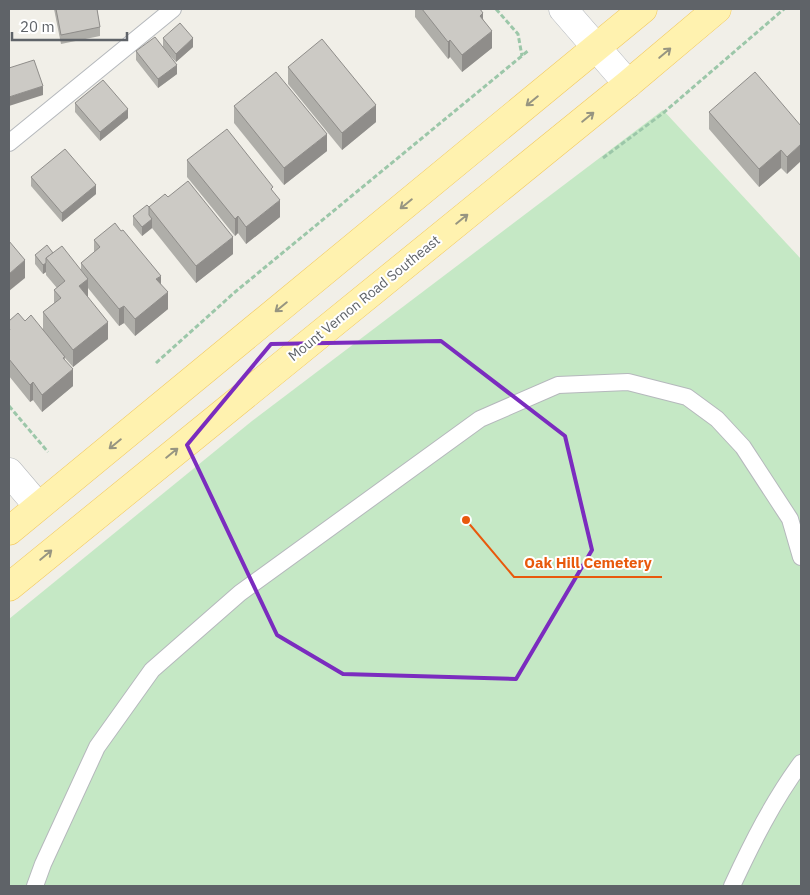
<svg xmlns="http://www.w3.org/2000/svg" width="810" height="895" font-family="'IBM Plex Sans',sans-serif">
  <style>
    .green { fill: #c5e8c5 }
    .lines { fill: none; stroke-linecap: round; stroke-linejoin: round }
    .service-casing { stroke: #b5b8bc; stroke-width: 18 }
    .minor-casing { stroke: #b5b8bc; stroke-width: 29 }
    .secondary-casing { stroke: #b6babf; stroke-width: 29 }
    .primary-casing { stroke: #f2c960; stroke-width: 29 }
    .path { stroke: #9cc7a9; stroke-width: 3; stroke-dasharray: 5 2.5; stroke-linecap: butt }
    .service { stroke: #fff; stroke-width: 16 }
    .minor { stroke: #fff; stroke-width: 28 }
    .secondary { stroke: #fff; stroke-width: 28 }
    .primary { stroke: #fff2af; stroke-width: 28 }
    .wall { fill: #afaea9 }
    .shaded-wall { fill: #8f8d8a }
    .building { fill: #cccac5; stroke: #8f8d8a }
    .oneway { stroke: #979581 }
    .marked { fill: none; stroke: #7b2cbf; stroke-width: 4; stroke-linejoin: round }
    .labels { text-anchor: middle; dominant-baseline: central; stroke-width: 4; stroke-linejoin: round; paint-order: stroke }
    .street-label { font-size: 14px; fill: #5f6368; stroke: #fff }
    .leader { fill: none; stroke: #e8590c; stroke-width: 2 }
    .callout-dot { fill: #e8590c; stroke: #fff; stroke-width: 2 }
    .callout-label { font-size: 15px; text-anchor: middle; font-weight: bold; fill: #e8590c; stroke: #fff; stroke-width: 4; stroke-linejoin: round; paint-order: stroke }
  </style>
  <rect width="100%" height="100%" fill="#f1efe8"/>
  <path class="green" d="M663,110L801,259V886H9V619L252,421Z"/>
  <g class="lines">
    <defs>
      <g id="service">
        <path d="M9,143L173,9"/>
        <path d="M35,886L43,864L97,747L152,670L240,593L480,419L558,385L628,382L687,397L717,419L743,447L790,519L801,557"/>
        <path d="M732,886C752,843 773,801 801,763"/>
      </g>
      <path id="minor" d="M9,472L38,506"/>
      <path id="secondary" d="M563,9L628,84"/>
      <g id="primary">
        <path d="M9,531L643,9"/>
        <path d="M9,587L628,84L717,9"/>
      </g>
    </defs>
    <use href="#service" class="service-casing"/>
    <use href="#minor" class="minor-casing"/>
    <use href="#secondary" class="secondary-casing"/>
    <use href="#primary" class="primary-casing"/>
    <g class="path">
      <path d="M496,9L518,34L522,56"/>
      <path d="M603,158L662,114L784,9"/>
      <path d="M156,363L235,292L529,50"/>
      <path d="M9,406L48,452"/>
    </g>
    <use href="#service" class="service"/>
    <use href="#minor" class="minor"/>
    <use href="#secondary" class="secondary"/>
    <use href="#primary" class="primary"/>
  </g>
  <g class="wall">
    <path d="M54,9H97L100,27V36L61,44Z"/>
    <path d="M415,9H480L492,48L462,72L450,57L448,59L415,17Z"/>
    <path d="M163,38L193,47L176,62L165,50L177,74L158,88L136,60V51L163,47Z"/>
    <path d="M288,67L376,122L342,150L288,84Z"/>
    <path d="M75,103L128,118L100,141L75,112Z"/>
    <path d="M234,106L327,151L284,185L234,123Z"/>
    <path d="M709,112L801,126L787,174L781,168L759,187L709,129Z"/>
    <path d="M187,160L273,192L280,217L246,244L238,233L235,236L187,177Z"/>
    <path d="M31,177L96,194L62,222L31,186Z"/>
    <path d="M168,197L233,254L196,283L152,228L142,236L133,225V216Z"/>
    <path d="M94,240L161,284L168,309L135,336L124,323L119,326L88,288V296H87L108,339L73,367L65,358V360L73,386L42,412L33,400L30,402L9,376V321H25L43,329V312L54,303V290L57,288L46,275V272L43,274L35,264V255L53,253L81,270V263L94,252Z"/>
  </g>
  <g class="shaded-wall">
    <path d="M483,13V30L480,16Z"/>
    <path d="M492,31V48L462,72V55Z"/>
    <path d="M193,38V47L176,62V54Z"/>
    <path d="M450,40V57L448,59V42Z"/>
    <path d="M177,65V74L158,88V79Z"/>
    <path d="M43,86V95L9,106V97Z"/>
    <path d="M376,105V122L342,150V133Z"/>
    <path d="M128,109V118L100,141V132Z"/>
    <path d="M327,134V151L284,185V168Z"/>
    <path d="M801,144V161L787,174V157Z"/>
    <path d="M781,150V168L759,187V169Z"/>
    <path d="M96,185V194L62,222V213Z"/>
    <path d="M280,200V217L246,244V227Z"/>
    <path d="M238,216V233L235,236V219Z"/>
    <path d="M152,219V228L142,236V227Z"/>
    <path d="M233,237V254L196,283V266Z"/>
    <path d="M25,260V278L9,291V274Z"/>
    <path d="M46,263V272L43,274V265Z"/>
    <path d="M161,276V293L156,279Z"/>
    <path d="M88,279V296L79,303V286Z"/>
    <path d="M168,292V309L135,336V319Z"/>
    <path d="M124,306V323L119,326V309Z"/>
    <path d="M108,322V339L73,367V350Z"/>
    <path d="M73,369V386L42,412V395Z"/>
    <path d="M33,382V400L30,402V385Z"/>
  </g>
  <g class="building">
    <path d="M56,9H97L100,27L61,35Z"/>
    <path d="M422,9H480L483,13L480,16L492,31L462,55L450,40L448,42Z"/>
    <path d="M180,23L193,38L176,54L163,38Z"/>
    <path d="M155,37L177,65L158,79L136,51Z"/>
    <path d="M322,39L376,105L342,133L288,67Z"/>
    <path d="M34,60L43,86L9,97V68Z"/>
    <path d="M276,72L327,134L284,168L234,106Z"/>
    <path d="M755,72L801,126V144L787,157L781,150L759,169L709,112Z"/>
    <path d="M103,80L128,109L100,132L75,103Z"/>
    <path d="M227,129L273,187L271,189L280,200L246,227L238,216L235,219L187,160Z"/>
    <path d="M65,149L96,185L62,213L31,177Z"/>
    <path d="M188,181L233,237L196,266L149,207L165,194L168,197Z"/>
    <path d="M147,205L149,207V215L152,219L142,227L133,216Z"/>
    <path d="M115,223L121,231L123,230L161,276L156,279L168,292L135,319L124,306L119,309L81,263L100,247L94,240Z"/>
    <path d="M9,241L25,260L9,274Z"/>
    <path d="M47,245L53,253L46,258V263L43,265L35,255Z"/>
    <path d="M62,246L88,279L79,286L108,322L73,350L43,312L61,298L54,290L65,281L46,258Z"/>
    <path d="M18,313L25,321L31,315L65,357L63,358L73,369L42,395L33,382L30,385L9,359V331L10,330L9,328V321Z"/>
  </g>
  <defs><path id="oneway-shaft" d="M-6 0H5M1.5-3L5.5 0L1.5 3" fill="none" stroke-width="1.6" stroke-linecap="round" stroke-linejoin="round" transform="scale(1.25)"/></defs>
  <g class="oneway">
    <use href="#oneway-shaft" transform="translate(665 53) rotate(-40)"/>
    <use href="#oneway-shaft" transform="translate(532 101) rotate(141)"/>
    <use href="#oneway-shaft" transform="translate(588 117) rotate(-39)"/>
    <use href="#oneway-shaft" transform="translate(406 204) rotate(141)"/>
    <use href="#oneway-shaft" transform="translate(462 219) rotate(-39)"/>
    <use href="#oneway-shaft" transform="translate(281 307) rotate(141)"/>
    <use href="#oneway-shaft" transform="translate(115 444) rotate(141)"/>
    <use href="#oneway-shaft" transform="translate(172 453) rotate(-39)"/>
    <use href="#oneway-shaft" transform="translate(46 555) rotate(-40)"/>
  </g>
  <path class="marked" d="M441,341L565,436L592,550L516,679L343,674L277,635L187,445L271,344Z"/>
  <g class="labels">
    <g class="street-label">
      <text transform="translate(364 298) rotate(-39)">Mount Vernon Road Southeast</text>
    </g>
  </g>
  <path class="leader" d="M466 520L514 577H662"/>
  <circle class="callout-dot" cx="466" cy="520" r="5"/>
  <g class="callout-label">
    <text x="588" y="568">Oak Hill Cemetery</text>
  </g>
  <rect width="810" height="895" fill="none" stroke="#5f6368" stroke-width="20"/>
  <path d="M12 32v8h115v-8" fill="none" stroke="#5f6368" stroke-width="2.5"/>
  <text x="20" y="32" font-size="15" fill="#5f6368" stroke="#ffffff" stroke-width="4" paint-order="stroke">20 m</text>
</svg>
